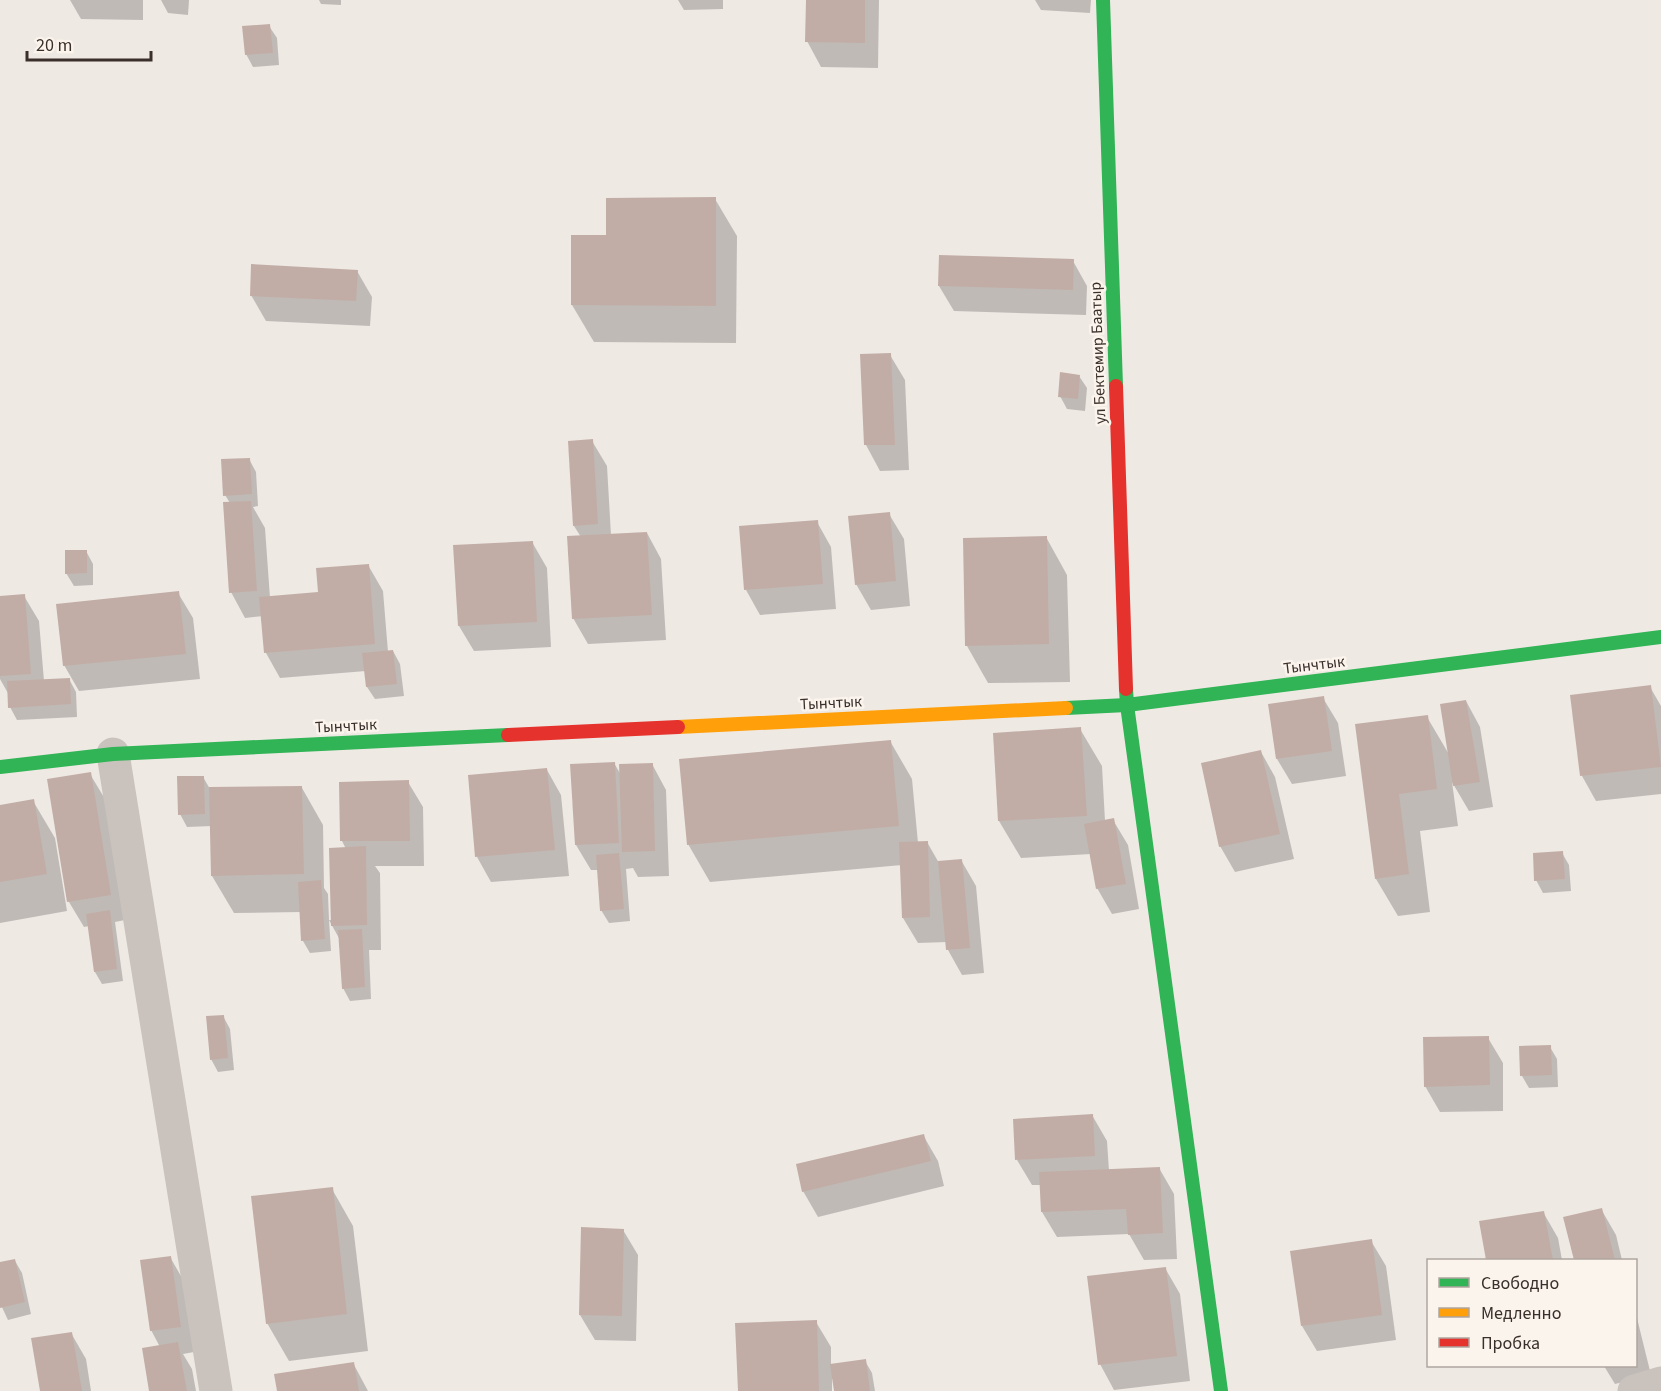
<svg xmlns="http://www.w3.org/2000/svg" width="1661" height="1391" font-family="'Source Sans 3',sans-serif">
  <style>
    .shadow { fill: #0003 }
    .building { fill: #c2ada6 }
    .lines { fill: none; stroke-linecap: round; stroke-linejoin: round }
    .street { stroke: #c9c2bd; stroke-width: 33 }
    .fast { stroke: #30b455; stroke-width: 14 }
    .slow { stroke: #ff9f0a; stroke-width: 14 }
    .jam { stroke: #e5322d; stroke-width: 14 }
    .labels { text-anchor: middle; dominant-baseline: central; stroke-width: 5; stroke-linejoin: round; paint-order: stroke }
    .street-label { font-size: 16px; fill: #3a2f2b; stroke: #fbf4ed }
  </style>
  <rect width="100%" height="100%" fill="#efe9e4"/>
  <g class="shadow">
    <path d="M70,0H143V20L81,19Z"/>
    <path d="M161,0H189L188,15L168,13Z"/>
    <path d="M319,0H341V5L321,4Z"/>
    <path d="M678,0H723V9L684,10Z"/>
    <path d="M807,0H879L878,68L821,67L807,41Z"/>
    <path d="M1035,0H1091L1090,13L1041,10Z"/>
    <path d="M269,26L277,38L279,65L253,67L246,54Z"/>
    <path d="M715,199L737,236L736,343L594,342L572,305L607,237Z"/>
    <path d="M1073,261L1087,286L1086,315L954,311L939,286Z"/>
    <path d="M357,271L372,297L370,326L266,321L251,295Z"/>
    <path d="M890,355L905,380L909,470L880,471L866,445L861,356Z"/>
    <path d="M1079,376L1087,388L1085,411L1067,409L1060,396Z"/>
    <path d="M592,441L607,466L611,535L647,533L661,559L666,640L588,644L573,618L581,537L574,526Z"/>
    <path d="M249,459L256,472L258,506L253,507L265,528L270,598L320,593L368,565L383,591L388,652L393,651L400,664L404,696L375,699L367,687L366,671L280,678L266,653L263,616L245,618L231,592L230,503L225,495Z"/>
    <path d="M889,514L904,539L910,606L871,610L856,584Z"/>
    <path d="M817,522L831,547L836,609L760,615L746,590Z"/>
    <path d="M1046,537L1067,575L1070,682L988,683L967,646Z"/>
    <path d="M532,542L547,568L551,647L474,651L459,626Z"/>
    <path d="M86,551L93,564V585L74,586L66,573Z"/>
    <path d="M178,593L193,618L200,679L79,691L64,665Z"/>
    <path d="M24,596L39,621L44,681L69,679L76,692L77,717L17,720L10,707L9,695L0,679V597Z"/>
    <path d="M1650,687L1661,706V794L1596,801L1582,776L1572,696Z"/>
    <path d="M1323,698L1338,723L1346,776L1292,784L1277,759Z"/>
    <path d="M1466,701L1480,727L1493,807L1469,811L1452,782L1458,826L1420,831L1430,912L1398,916L1376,879L1357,725L1427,717L1450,756Z"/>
    <path d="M1080,729L1102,766L1105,821L1113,820L1128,845L1139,909L1112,914L1097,888L1091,854L1021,858L999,821L994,734Z"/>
    <path d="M890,741L912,779L918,843L927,842L939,863L961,860L976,886L984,973L962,975L948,950L947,942L918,943L903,918L902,865L710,882L688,844Z"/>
    <path d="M1261,752L1275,777L1294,859L1235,872L1220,846Z"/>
    <path d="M614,763L621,775L652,764L666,790L669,876L638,877L633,868L626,869L630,921L609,923L601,910L598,870H591L576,845L572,765Z"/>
    <path d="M547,770L561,795L569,876L491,882L477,857Z"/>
    <path d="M90,774L105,799L125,920L115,922L123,981L102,984L95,972L89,926L84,927L69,902L49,781Z"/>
    <path d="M203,777L210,789L302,788L323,825L324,888L328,894L329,920H332L346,849L342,841L408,782L423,807L424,866H375L380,873L381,950H369L371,999L350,1001L343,988L340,940L329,920L331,951L310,953L303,941L301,912L234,913L212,876V826L187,827L180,814Z"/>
    <path d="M33,801L55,838L67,911L0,923V806Z"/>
    <path d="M1562,853L1569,865L1571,891L1543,893L1536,880Z"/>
    <path d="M223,1016L230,1029L234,1070L218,1072L211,1059Z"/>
    <path d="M1488,1038L1503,1063V1111L1440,1112L1425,1086Z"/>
    <path d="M1550,1047L1557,1059L1558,1087L1529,1088L1522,1076Z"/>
    <path d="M1092,1115L1107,1141L1109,1171L1159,1168L1174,1194L1177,1259L1144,1260L1129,1234L1057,1237L1042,1212L1041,1185H1032L1017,1160Z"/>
    <path d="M923,1135L938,1161L944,1186L818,1217L803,1191Z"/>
    <path d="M332,1189L353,1226L368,1351L289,1361L267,1323Z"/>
    <path d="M1601,1209L1616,1235L1622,1260H1576L1565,1218Z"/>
    <path d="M1543,1212L1558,1238L1562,1260H1487L1481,1223Z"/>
    <path d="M623,1230L638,1255L636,1341L595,1340L580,1315Z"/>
    <path d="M1371,1241L1386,1266L1396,1340L1317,1351L1302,1326Z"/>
    <path d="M170,1257L185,1283L194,1352L183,1354L192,1369L196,1391H151L160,1347L151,1330Z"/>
    <path d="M15,1261L22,1273L31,1314L8,1320L0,1303V1264Z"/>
    <path d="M1165,1268L1180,1294L1190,1381L1114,1390L1100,1364Z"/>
    <path d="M1636,1314L1651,1375L1615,1384L1604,1366H1636Z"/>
    <path d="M816,1322L831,1347V1365L865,1361L872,1373L875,1391H836L834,1379H832V1391H740Z"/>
    <path d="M71,1333L86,1359L91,1391H42Z"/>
    <path d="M353,1363L368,1391H279Z"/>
  </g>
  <g class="building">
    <path d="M806,0H865V43L805,42Z"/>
    <path d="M270,24L273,53L245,55L242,26Z"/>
    <path d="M716,197V306L571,305V235H606V198Z"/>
    <path d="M939,255L1074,259L1073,290L938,286Z"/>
    <path d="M251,264L358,270L356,301L250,296Z"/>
    <path d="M891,353L895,445H864L860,354Z"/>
    <path d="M1060,372L1080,375L1078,399L1058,397Z"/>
    <path d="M593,439L598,524L573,526L568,441Z"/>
    <path d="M250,458L252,494L223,496L221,459Z"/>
    <path d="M251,501L257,591L229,593L223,502Z"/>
    <path d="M890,512L896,581L855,585L848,516Z"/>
    <path d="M818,520L823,584L744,590L739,526Z"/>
    <path d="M647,532L652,615L572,619L567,536Z"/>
    <path d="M1047,536L1049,644L965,646L963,538Z"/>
    <path d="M533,541L537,622L458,626L453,545Z"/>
    <path d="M65,550H87V573L65,574Z"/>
    <path d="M369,564L375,644L264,653L259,597L318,592L316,568Z"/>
    <path d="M179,591L186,654L63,666L56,604Z"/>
    <path d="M25,594L31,674L0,676V596Z"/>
    <path d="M393,650L397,684L366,687L362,653Z"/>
    <path d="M70,678L71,704L8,708L7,681Z"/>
    <path d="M1651,685L1661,767L1580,776L1570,695Z"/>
    <path d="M1324,696L1332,751L1276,759L1268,704Z"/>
    <path d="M1466,700L1480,782L1453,786L1440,704Z"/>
    <path d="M1428,715L1437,789L1399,794L1409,874L1375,879L1355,724Z"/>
    <path d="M1081,727L1087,816L998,821L993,733Z"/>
    <path d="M891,740L899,826L687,845L679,759Z"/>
    <path d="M1261,750L1280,834L1219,847L1201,763Z"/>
    <path d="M615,762L619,843L575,845L570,764Z"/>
    <path d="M653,763L655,851L622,852L619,764Z"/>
    <path d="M547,768L555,850L475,857L468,775Z"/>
    <path d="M91,772L111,895L67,902L47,779Z"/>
    <path d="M177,776H204L205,814L178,815Z"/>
    <path d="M409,780L410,841H340L339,782Z"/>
    <path d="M302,786L304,874L211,876L209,787Z"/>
    <path d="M34,799L47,874L0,882V805Z"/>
    <path d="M1114,818L1126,884L1096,889L1084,824Z"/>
    <path d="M928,841L930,917L902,918L899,842Z"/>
    <path d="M366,846L367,925L331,926L329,848Z"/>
    <path d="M1563,851L1565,879L1534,881L1533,853Z"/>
    <path d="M619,853L624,909L600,911L596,855Z"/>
    <path d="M962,859L970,948L946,950L938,861Z"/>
    <path d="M321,880L325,939L301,941L298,882Z"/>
    <path d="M110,910L117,969L94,972L86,914Z"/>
    <path d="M362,929L365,987L342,989L338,930Z"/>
    <path d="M224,1015L228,1058L210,1060L206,1016Z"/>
    <path d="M1489,1036L1490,1085L1424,1087L1423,1037Z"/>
    <path d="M1551,1045L1552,1075L1520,1076L1519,1046Z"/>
    <path d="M1093,1114L1095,1156L1015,1160L1013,1119Z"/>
    <path d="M924,1134L931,1161L802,1192L796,1164Z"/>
    <path d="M1160,1167L1163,1233L1128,1235L1126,1209L1041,1212L1039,1172Z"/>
    <path d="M333,1187L347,1314L266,1324L251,1196Z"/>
    <path d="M1602,1208L1615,1260H1574L1563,1217Z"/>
    <path d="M1544,1211L1553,1260H1486L1479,1221Z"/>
    <path d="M581,1227L624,1229L622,1316L579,1315Z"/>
    <path d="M1372,1239L1382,1315L1301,1326L1290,1251Z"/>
    <path d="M171,1256L181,1327L150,1331L140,1260Z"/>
    <path d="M15,1259L25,1302L0,1308V1262Z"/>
    <path d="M1166,1267L1177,1356L1098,1365L1087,1276Z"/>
    <path d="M817,1320L819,1391H738L735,1323Z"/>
    <path d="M72,1332L82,1391H40L31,1338Z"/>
    <path d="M178,1342L187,1391H149L142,1348Z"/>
    <path d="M866,1359L870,1391H834L830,1364Z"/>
    <path d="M354,1362L359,1391H277L274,1374Z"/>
  </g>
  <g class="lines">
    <g class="street">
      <path d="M113,754L216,1391"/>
      <path d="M1634,1391L1661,1383"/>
    </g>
    <g class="fast">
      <path d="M1103,0L1116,386"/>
      <path d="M1126,689L1127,705L1221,1391"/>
      <path d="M1066,708L1127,705L1661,637"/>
      <path d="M0,767L113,754L508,735"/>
    </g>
    <path class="slow" d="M678,727L1066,708"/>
    <g class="jam">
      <path d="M1116,386L1126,689"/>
      <path d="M508,735L678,727"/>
    </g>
  </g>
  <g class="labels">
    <g class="street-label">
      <text transform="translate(1098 353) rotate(-92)">ул Бектемир Баатыр</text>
      <text transform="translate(1314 665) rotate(-7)">Тынчтык</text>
      <text transform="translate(831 703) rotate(-3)">Тынчтык</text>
      <text transform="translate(346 726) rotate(-3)">Тынчтык</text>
    </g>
  </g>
  <rect x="1427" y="1259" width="210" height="108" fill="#fbf4ed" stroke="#aea59f" stroke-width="1.5"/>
  <rect x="1439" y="1278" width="30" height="9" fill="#30b455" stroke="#aea59f" stroke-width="1.5"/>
  <text x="1481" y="1289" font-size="18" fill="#3a2f2b">Свободно</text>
  <rect x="1439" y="1308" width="30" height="9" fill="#ff9f0a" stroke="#aea59f" stroke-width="1.5"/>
  <text x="1481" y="1319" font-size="18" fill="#3a2f2b">Медленно</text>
  <rect x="1439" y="1338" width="30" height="9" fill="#e5322d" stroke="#aea59f" stroke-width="1.5"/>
  <text x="1481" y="1349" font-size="18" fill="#3a2f2b">Пробка</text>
  <path d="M27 51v9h124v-9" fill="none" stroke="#3a2f2b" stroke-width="3"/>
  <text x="36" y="51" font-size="18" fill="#3a2f2b" stroke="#fbf4ed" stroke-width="4.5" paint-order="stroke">20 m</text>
</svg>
